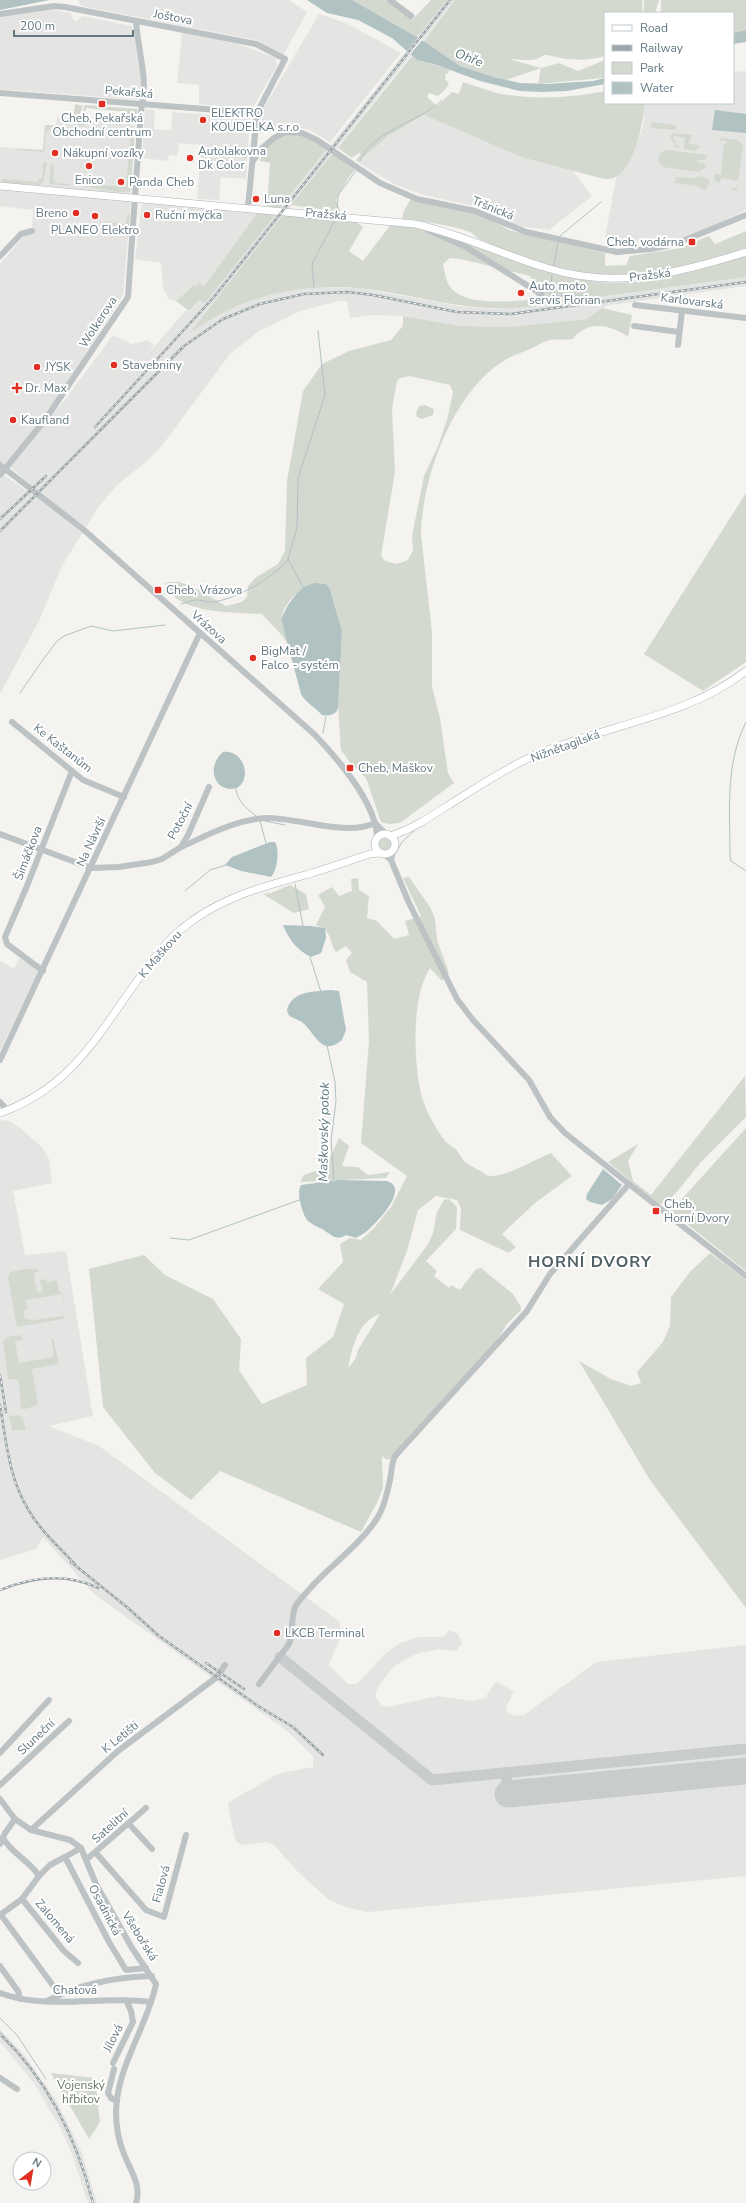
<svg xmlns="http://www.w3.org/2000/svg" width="746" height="2203" font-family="'Nunito Sans',sans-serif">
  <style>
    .built { fill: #e4e5e3 }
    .green { fill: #d4d9cf; fill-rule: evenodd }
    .water { fill: #b1c2c3 }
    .pier { fill: #f4f3f0 }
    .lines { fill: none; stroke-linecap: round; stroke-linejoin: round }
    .stream { stroke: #b1c2c3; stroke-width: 1 }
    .taxiway { stroke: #c8cccc; stroke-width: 11 }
    .runway { stroke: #c8cccc; stroke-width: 27 }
    .major-casing { stroke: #aeb4b7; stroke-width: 8 }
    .minor { stroke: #bdc2c4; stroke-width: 6 }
    .major { stroke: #fff; stroke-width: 7 }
    .rail-casing { stroke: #9ca5a8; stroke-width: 2.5 }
    .rail { stroke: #fff; stroke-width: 1; stroke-dasharray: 3; stroke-linecap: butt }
    .poi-dot { fill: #e13023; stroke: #fff; stroke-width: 1.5 }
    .labels { text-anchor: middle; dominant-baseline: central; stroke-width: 4; stroke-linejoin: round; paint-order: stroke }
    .street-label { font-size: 12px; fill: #637881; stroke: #fff }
    .poi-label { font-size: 12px; fill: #637881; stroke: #fff; text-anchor: start }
    .park-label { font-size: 12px; fill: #6a7862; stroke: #fff }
    .water-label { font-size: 13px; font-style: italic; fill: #5f7b7f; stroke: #fff }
    .district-label { font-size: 16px; font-weight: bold; letter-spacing: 1px; fill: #516066; stroke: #fff }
  </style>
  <rect width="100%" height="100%" fill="#f4f3f0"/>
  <g class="built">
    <path d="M78,0H289L307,12L284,54L282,55L256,40L81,6Z"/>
    <path d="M447,0H455L190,333L216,315L244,302L272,294L312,287L361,288L458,306L494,309L542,305L746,277V286L611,305L602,308L587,319L508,327L461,326L403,316L374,315L350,318L347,301H339L300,311L259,331L230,354L161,447L148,460L116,486L97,509L62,566L39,621L0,694V480L4,475L27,491L33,487L10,467L67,397L113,335L132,344L148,340L154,345L146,356L185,311H189L199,299L205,302Z"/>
    <path d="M50,9L70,13L74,20L77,21L82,16L132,26L141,62L140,100L0,89V15Z"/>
    <path d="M319,14L346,23L401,53L330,142L310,130L286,125L260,134L262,111Z"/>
    <path d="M182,33L239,44L276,58L277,66L252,109L199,104V85L177,83Z"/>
    <path d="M746,71V210L709,228L671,242H644L605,238L616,178L626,168L634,152L643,127L645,103H733V72Z"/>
    <path d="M145,109L155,110L154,129L171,130L172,112L250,118L246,179L221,177L219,200L197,199L201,145L179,143L177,156L169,155L168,161L142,158Z"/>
    <path d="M424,115L521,157L572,170L592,196L549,230L517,226L489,213L491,207L482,202L474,206L423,195L394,184L358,162L388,136Z"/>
    <path d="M57,117L135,125L131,203L123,295L50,410L5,466L0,462V264L32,227L33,210L0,206V147L43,150L45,125H56Z"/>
    <path d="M142,202L258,212L204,286L202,285L195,288L192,285L176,301L169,299L163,288L161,263L135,259Z"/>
    <path d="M19,958L39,970L0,1051V961L14,969Z"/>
    <path d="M8,1120L20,1128L43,1148L49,1159L52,1183L13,1191L25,1255L66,1251L93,1416L49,1426L99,1446L340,1622L341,1636L329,1665L348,1684H357L386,1653L400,1643L418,1637H443L450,1630L458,1634L462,1643L456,1651L438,1649L416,1654L394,1666L378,1687L375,1696L381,1705L388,1707L438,1696L472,1701L485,1698L496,1681L514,1692L506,1707L507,1712L514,1716L524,1715L596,1662L746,1645V1876L368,1912L345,1907L328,1899L298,1872L273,1844L266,1842L244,1845L238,1843L235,1839L228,1806L229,1802L276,1775L286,1772L313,1767V1756L286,1730L95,1595L43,1537L36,1549L0,1560V1121Z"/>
    <path d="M0,2029L25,2056L57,2102L82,2153L97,2203H88L73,2157L62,2131L34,2083L0,2042Z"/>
  </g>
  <g class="green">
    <path d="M352,0H386L412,20L431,0H447L417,37Z"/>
    <path d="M455,0H642L643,13H605V56C584,62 567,60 547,55C543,54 542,57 539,58C530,62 517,59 509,59L541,68L559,63L578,71L605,60V78H603L538,84L541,68L506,80L494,77L460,66L423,42Z"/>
    <path d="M644,0H659L655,13H644Z"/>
    <path d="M661,0H746V30L733,33V13H661Z"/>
    <path d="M412,56L417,60L450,69L448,74L446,73L445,80L449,82L446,89L438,96L429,93L427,97L437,106L452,92L459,94L463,82C476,86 489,91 501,94C536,100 571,98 605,91V103H645C643,123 635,167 616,177C613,179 608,179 604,179L521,157L424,115L388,136L358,162L356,160L361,154L359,153L352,158L338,148Z"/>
    <path d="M75,104L83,106L76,123L73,122Z"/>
    <path d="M85,105L137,109V119L131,121L126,112L86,108L84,126L77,125Z"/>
    <path d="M653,122L674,125L677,128L674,130L652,128L650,125Z"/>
    <path d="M45,125H56V127H50L49,131H46L44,152L19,150L18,153V149L43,150Z"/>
    <path d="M131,127L135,132L130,191C124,196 81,185 72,183L126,187Z"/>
    <path d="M673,133L692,135L689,143L700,146L696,151L684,149L685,138L673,136L677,146L681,147L676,148L670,136Z"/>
    <path d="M290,134L305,136L327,149L280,208L267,206L270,163L260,161C264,145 275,140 290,134Z"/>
    <path d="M721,138L738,140L743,145L737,191L730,188H738V181L721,178L720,183L714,181L715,174L721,175L724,144H727L725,140L718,142Z"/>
    <path d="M667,150L706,155L707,157L705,160H698L697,162L704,163L706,167L699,172L663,167L659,162C658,155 660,151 667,150Z"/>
    <path d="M333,153L355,170L347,180L336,200L341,212L291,205Z"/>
    <path d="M43,163H47L43,183L39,185L0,183L3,179L38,182L39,179H42Z"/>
    <path d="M51,164H54L53,179L55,180V183L68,184L69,183V186L49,184Z"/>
    <path d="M702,176L710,180L706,191L697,186L674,183L676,177L694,178Z"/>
    <path d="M411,199L469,212L485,217L509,230L605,253V266L626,265L630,256L681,248L709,236L715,244L746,231V248C695,264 645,280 592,275C553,271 514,254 479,239C475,237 474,234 470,232C448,224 425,222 402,219L404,210Z"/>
    <path d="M258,212L277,213L205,303L199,300L189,311L176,301L193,285L195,287L199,283L204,286Z"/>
    <path d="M285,212L352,219L363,227L349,251L363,261L392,223C405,226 419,227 431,230C485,245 536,274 591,281C645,288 696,270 746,254V277C697,284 648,290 599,297C569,301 539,307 509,308C467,310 428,299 387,292C317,279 246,291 189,334ZM450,258L461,259L530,276L534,283L536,297L531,300C509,301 469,306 453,290C446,284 445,273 443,264Z"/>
    <path d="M127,214L130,215L128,231L109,235L105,232V220L107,222L126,224Z"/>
    <path d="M602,308L632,315L628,337C609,323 586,321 573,339C565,341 555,338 546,341C541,343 535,347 530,349C521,353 510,356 502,362C452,394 422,478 421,535L432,632V686L440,718L448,773L454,783L400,823L389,824L381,822L366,778L352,765L341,750L338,705L342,631L331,592L324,584C304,582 284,601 281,620L289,646C282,633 271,625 262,614C234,612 177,615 165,584C180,574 213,599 226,606L242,602L247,597L248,586L255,578L278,564L285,551L287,481L303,391L322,364L349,351L391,340L403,326V316L461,326L508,327L587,319ZM409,376L450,385L453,392L447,420L438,446L424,476L412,536L413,550L408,560L397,564L385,561L381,556L395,472L392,409L397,381L400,378Z"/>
    <path d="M425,405L434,409L433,415L422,419L417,417L416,413L419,406Z"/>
    <path d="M746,493V662L703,691L644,654Z"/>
    <circle cx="385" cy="844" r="7"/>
    <path d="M409,877L430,907L435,919L437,940L449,973L442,981L430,968C412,997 414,1051 419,1084C422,1104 434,1127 446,1142C449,1145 453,1147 456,1149C459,1153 461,1158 465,1162C471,1167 481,1170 488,1176C507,1177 534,1160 551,1153L572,1176L535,1203L502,1234L516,1247L509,1253L460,1230L461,1208L457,1200L436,1196L418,1210L407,1251L390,1295L428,1244L433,1233L437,1212L444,1200L449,1199L457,1207L456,1229L426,1261L437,1271L434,1276L449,1288L451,1285L460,1290L476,1269L481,1268L513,1294L521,1307V1310L507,1324L496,1342L393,1458L387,1460L382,1456L383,1487L378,1501L361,1532L220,1471L191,1500L155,1473L103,1407L89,1269L144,1255L165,1275L213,1299L241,1339L239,1370L262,1404L307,1385L306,1358L333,1337L344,1304L318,1289L343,1262L340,1244L350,1238L361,1240L374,1228L391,1207L407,1176L361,1143L369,1041L367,982L350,972L346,960L352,953L346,946L336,952C328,939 333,932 316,925L325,907L318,895L332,887L339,896L352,891L351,879L358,878L359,890L369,896L367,918L377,921L394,939L409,935L405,921L421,916L403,878ZM380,1314L358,1350L356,1358L348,1368C352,1348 358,1321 380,1314Z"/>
    <path d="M290,885L306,894L309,909L294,913L263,894L271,893Z"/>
    <path d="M745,1076L746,1117L700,1163L676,1193L664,1204L661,1203L659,1205L608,1162L638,1144L628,1161L633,1181L651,1195Z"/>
    <path d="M746,1128V1271L671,1211Z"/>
    <path d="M339,1138L349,1146L342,1166L358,1167L368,1175L390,1172L386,1178L300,1182L304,1175L326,1167Z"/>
    <path d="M710,1253L746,1280V1608L650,1480L579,1361L611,1379L631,1386L641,1383L637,1372L663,1342L670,1326L671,1297L690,1272Z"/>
    <path d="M25,1269H37L38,1272L34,1273L35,1281H34L38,1293L43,1292L40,1280L46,1279L47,1282L57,1280L59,1291L63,1293L64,1304L62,1294L26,1300L28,1309L23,1311L25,1319L34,1320L62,1316L66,1317L63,1319L17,1327L8,1277L10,1272Z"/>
    <path d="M21,1335L22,1340L15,1341L19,1363L54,1357L51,1338H53L59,1364L32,1369L38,1405L25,1409L21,1408L19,1382L15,1379H8L3,1342L7,1337Z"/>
    <path d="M18,1415L22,1418L26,1429L12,1431L9,1416Z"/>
    <path d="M51,2073L95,2078L100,2122L89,2139Z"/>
  </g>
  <g class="water">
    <path d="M0,0H49L0,10Z"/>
    <path d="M307,0H352L417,37L460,66L494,77L520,83L547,84L593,81L605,78V84L567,91L543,92L520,91L480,81L437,65L417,60L392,38L358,20L327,13Z"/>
    <path d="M746,30V42L733,44V33Z"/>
    <path d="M715,110L746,114V133L712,130Z"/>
    <path d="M315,583L326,584L330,589L342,631L338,708C336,715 329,716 322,715C315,707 306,703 301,694L281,619L288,605L297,593L306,586Z"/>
    <path d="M223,752C243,749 253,778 237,788C215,794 205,768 223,752Z"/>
    <path d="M270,842H275C280,850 277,871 271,877L241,871L225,865L232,857Z"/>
    <path d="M283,925L311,926L325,928L326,938L321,953L311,957C297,950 289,940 283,925Z"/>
    <path d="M331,990L339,991L346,1030L342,1040C321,1057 316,1034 303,1023C297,1018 288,1019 287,1010C292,990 314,992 331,990Z"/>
    <path d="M603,1169L622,1185L612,1199L602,1205L590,1202L586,1199L587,1194Z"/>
    <path d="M338,1180L386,1181C410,1186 380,1220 371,1227C367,1232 361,1235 356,1238L346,1235C336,1242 331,1234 322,1229C317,1227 312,1224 308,1221C302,1214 296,1192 301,1185Z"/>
  </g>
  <path class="pier" d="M419,36L423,39L409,56L406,53Z"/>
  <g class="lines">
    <g class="stream">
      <path d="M360,161C371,131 420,122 442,100"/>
      <path d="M337,213L338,195L356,171"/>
      <path d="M560,236L601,202"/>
      <path d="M554,266L558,242"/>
      <path d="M314,288L312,264L335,220"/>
      <path d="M550,294L552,275"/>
      <path d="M551,296H584L594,301"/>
      <path d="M304,589L288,559L297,528L298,478L325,395L318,331"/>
      <path d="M181,604C186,603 191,600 196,600C201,600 206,602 211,602C234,601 275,577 288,559"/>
      <path d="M20,693L42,661L57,641L64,636L91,626L113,631L165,625"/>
      <path d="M746,722C725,764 730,810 730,855L731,861L746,871"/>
      <path d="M323,733L326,716"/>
      <path d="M236,789C237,801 247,809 256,816"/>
      <path d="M260,821L266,843"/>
      <path d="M265,821L285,825"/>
      <path d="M395,854L402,842L414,831"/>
      <path d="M295,884L303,926"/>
      <path d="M185,891L210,870L226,865"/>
      <path d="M310,957L321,992"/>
      <path d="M327,1045L335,1082L336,1101L331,1140L334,1180"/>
      <path d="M170,1238L189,1240L302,1199"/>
      <path d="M0,2018L17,2035L46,2079"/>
    </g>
    <g class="taxiway">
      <path d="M280,1657L432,1780L746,1749"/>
      <path d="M506,1773L508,1794"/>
    </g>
    <path class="runway" d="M508,1794L746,1771"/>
    <defs>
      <g id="major">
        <path d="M0,186L415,224C461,234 503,255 547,268C617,290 679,273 746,252"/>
        <circle cx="385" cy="844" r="10"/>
        <path d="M390,836C410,830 427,819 444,808C473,790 502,770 533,756C603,725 684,719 746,671"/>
        <path d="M0,1113C70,1088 96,1038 137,981C149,964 162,946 178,932C216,898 264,886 312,873C332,867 351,860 370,854L380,853"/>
      </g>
    </defs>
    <use href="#major" class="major-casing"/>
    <g class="minor">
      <path d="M390,0L411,16"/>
      <path d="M0,14L54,6L65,7L256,44L285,59L257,113L248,207"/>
      <path d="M0,93L257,113"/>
      <path d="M253,161L262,148L274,138L286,132L302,133L317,140L380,183L417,199L475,211L526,232L617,252L651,249L675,244L746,215"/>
      <path d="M428,230L466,247L541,294"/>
      <path d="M0,256L21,234L32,231"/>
      <path d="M635,305L746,318"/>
      <path d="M634,326L679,332"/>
      <path d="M678,345L682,311"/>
      <path d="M0,465L84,530L314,734C337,758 377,804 377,838"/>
      <path d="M0,475L45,420L128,297L141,111C149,79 138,53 136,21"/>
      <path d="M12,722L83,780L124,797"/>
      <path d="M376,824L386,834"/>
      <path d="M0,834L91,868L119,867L152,862L162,859L181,847L188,835L209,787"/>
      <path d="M181,847C208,835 235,820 265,818C297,817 346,837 375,823"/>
      <path d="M385,855L391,860L409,903L457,999L473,1020L529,1080L550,1117L565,1133L629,1184L746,1276"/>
      <path d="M391,860L393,851"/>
      <path d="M43,971L7,944L5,937L27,886L72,771"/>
      <path d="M0,1060L200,633"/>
      <path d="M0,1102L7,1110"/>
      <path d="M259,1684L289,1644C294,1632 290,1617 296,1605C301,1598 308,1591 314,1584C334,1563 360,1544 376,1520C384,1508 387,1493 390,1480C392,1470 391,1465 395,1456L527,1311L550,1274L629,1184"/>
      <path d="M0,1753L49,1700"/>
      <path d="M0,1785L69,1721"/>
      <path d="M0,1799L15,1819L31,1830L70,1840L81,1848L96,1884L132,1948L156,1984C147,2028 117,2065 116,2112C116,2126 119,2142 124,2154C130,2170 142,2185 136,2203"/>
      <path d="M129,1824L152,1849"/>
      <path d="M31,1830L118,1751L217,1677L225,1665"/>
      <path d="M3,1838C12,1854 30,1861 39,1876L22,1899L64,1951L78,1963"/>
      <path d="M0,1844L5,1833L15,1819"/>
      <path d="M81,1848L65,1857L109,1942L126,1970L146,1968"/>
      <path d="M96,1853L146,1910L164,1917L186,1835"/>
      <path d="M87,1859L146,1808"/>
      <path d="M39,1876L50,1865L65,1857"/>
      <path d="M0,1915L22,1899"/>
      <path d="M1,1915L60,1995"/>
      <path d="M0,1966L18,1991L20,1999"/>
      <path d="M0,1993C49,2011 101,1995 151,2002"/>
      <path d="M47,2001C79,1984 116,1977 152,1976"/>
      <path d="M113,2063L133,2022L131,2011L126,2000"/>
      <path d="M114,2069L108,2093L111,2098L117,2101"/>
      <path d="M0,2078L17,2089"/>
    </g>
    <use href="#major" class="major"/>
    <defs>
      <g id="rail">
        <path d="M95,427L214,297L450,0"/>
        <path d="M0,519L46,476"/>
        <path d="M0,531L184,346L223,319L260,304L304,294L348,292L373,295L457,312L511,314L746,282"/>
        <path d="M0,1375L6,1412"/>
        <path d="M0,1405C6,1441 9,1479 29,1511C41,1531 59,1547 75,1564"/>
        <path d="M71,1562L128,1608L159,1636L258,1706L293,1727L323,1755"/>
        <path d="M0,1590C32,1577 65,1572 98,1588"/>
        <path d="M206,1663L244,1689"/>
        <path d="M0,2034C48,2080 77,2140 93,2203"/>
      </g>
    </defs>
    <use href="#rail" class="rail-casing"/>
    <use href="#rail" class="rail"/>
  </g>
  <g class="poi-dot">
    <rect x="98" y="100" width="8" height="8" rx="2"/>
    <circle cx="203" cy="120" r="4"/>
    <circle cx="55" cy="153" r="4"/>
    <circle cx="190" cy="158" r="4"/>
    <circle cx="89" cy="166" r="4"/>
    <circle cx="121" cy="182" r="4"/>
    <circle cx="256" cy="199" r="4"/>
    <circle cx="76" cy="213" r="4"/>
    <circle cx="147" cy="215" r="4"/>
    <circle cx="95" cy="216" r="4"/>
    <rect x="688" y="238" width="8" height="8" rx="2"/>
    <circle cx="521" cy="293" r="4"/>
    <circle cx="114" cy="365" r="4"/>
    <circle cx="37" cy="367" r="4"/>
    <path d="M15 382h4v4h4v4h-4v4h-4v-4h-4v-4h4z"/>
    <circle cx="13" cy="420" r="4"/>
    <rect x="154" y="586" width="8" height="8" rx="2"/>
    <circle cx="253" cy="658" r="4"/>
    <rect x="346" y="764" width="8" height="8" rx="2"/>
    <rect x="652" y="1207" width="8" height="8" rx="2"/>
    <circle cx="277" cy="1633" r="4"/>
  </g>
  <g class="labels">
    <g class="street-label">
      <text transform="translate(173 17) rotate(11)">Joštova</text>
      <text transform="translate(129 92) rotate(5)">Pekařská</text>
      <text transform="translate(493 208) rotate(22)">Tršnická</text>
      <text transform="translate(326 214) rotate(5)">Pražská</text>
      <text transform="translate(650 275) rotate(-7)">Pražská</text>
      <text transform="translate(692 301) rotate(7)">Karlovarská</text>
      <text transform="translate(98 322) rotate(-57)">Wolkerova</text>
      <text transform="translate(209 627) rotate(42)">Vrázova</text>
      <text transform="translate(565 746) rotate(-20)">Nižnětagilská</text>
      <text transform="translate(63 748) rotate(38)">Ke Kaštanům</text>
      <text transform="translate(180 821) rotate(-62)">Potoční</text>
      <text transform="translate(91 842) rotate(-65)">Na Návrší</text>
      <text transform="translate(28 853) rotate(-69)">Šimáčkova</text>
      <text transform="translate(160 954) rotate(-49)">K Maškovu</text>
      <text transform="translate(36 1737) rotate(-43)">Sluneční</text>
      <text transform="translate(120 1737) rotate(-39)">K Letišti</text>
      <text transform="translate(110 1826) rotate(-42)">Satelitní</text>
      <text transform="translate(161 1884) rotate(-75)">Fialová</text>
      <text transform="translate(105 1910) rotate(62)">Osadnická</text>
      <text transform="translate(55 1921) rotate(50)">Zalomená</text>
      <text transform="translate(140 1936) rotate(58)">Všebořská</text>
      <text x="75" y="1990">Chatová</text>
      <text transform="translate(113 2038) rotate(-63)">Jílová</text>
    </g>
    <g class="poi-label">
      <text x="211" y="113">ELEKTRO<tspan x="211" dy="14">KOUDELKA s.r.o</tspan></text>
      <text x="102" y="118" text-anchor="middle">Cheb, Pekařská<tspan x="102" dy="14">Obchodní centrum</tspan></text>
      <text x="198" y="151">Autolakovna<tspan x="198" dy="14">Dk Color</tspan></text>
      <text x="63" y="153">Nákupní vozíky</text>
      <text x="89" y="180" text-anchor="middle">Enico</text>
      <text x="129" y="182">Panda Cheb</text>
      <text x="264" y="199">Luna</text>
      <text x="68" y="213" text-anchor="end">Breno</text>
      <text x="155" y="215">Ruční myčka</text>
      <text x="95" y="230" text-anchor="middle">PLANEO Elektro</text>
      <text x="684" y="242" text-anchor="end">Cheb, vodárna</text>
      <text x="529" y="286">Auto moto<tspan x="529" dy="14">servis Florian</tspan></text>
      <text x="122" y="365">Stavebniny</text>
      <text x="45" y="367">JYSK</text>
      <text x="25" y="388">Dr. Max</text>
      <text x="21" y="420">Kaufland</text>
      <text x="166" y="590">Cheb, Vrázova</text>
      <text x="261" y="651">BigMat /<tspan x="261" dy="14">Falco - systém</tspan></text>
      <text x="358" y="768">Cheb, Maškov</text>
      <text x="664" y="1204">Cheb,<tspan x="664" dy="14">Horní Dvory</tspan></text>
      <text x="285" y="1633">LKCB Terminal</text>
    </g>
    <g class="park-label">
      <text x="81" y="2085">Vojenský<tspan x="81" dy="14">hřbitov</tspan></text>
    </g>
    <g class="water-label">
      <text transform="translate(469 58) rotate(21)">Ohře</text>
      <text transform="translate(324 1132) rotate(-89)">Maškovský potok</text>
    </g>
    <g class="district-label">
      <text x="590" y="1262">HORNÍ DVORY</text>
    </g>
  </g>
  <rect x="604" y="12" width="130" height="92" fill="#ffffff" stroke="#c1c9cd"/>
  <rect x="612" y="25" width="20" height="6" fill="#ffffff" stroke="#c1c9cd"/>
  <text x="640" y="32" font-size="12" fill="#637881">Road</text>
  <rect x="612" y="45" width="20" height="6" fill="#9ca5a8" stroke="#c1c9cd"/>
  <text x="640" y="52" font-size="12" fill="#637881">Railway</text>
  <rect x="612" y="62" width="20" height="12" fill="#d4d9cf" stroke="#c1c9cd"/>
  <text x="640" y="72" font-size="12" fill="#637881">Park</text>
  <rect x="612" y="82" width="20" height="12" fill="#b1c2c3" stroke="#c1c9cd"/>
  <text x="640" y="92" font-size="12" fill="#637881">Water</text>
  <g transform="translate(32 2171) rotate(31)"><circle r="19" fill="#ffffff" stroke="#c1c9cd"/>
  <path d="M0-3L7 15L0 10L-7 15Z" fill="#e13023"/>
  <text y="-6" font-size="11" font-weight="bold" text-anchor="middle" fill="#637881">N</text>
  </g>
  <path d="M14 30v6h119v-6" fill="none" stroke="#637881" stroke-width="2"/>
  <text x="20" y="30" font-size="12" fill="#637881" stroke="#ffffff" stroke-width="3" paint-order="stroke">200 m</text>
</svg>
